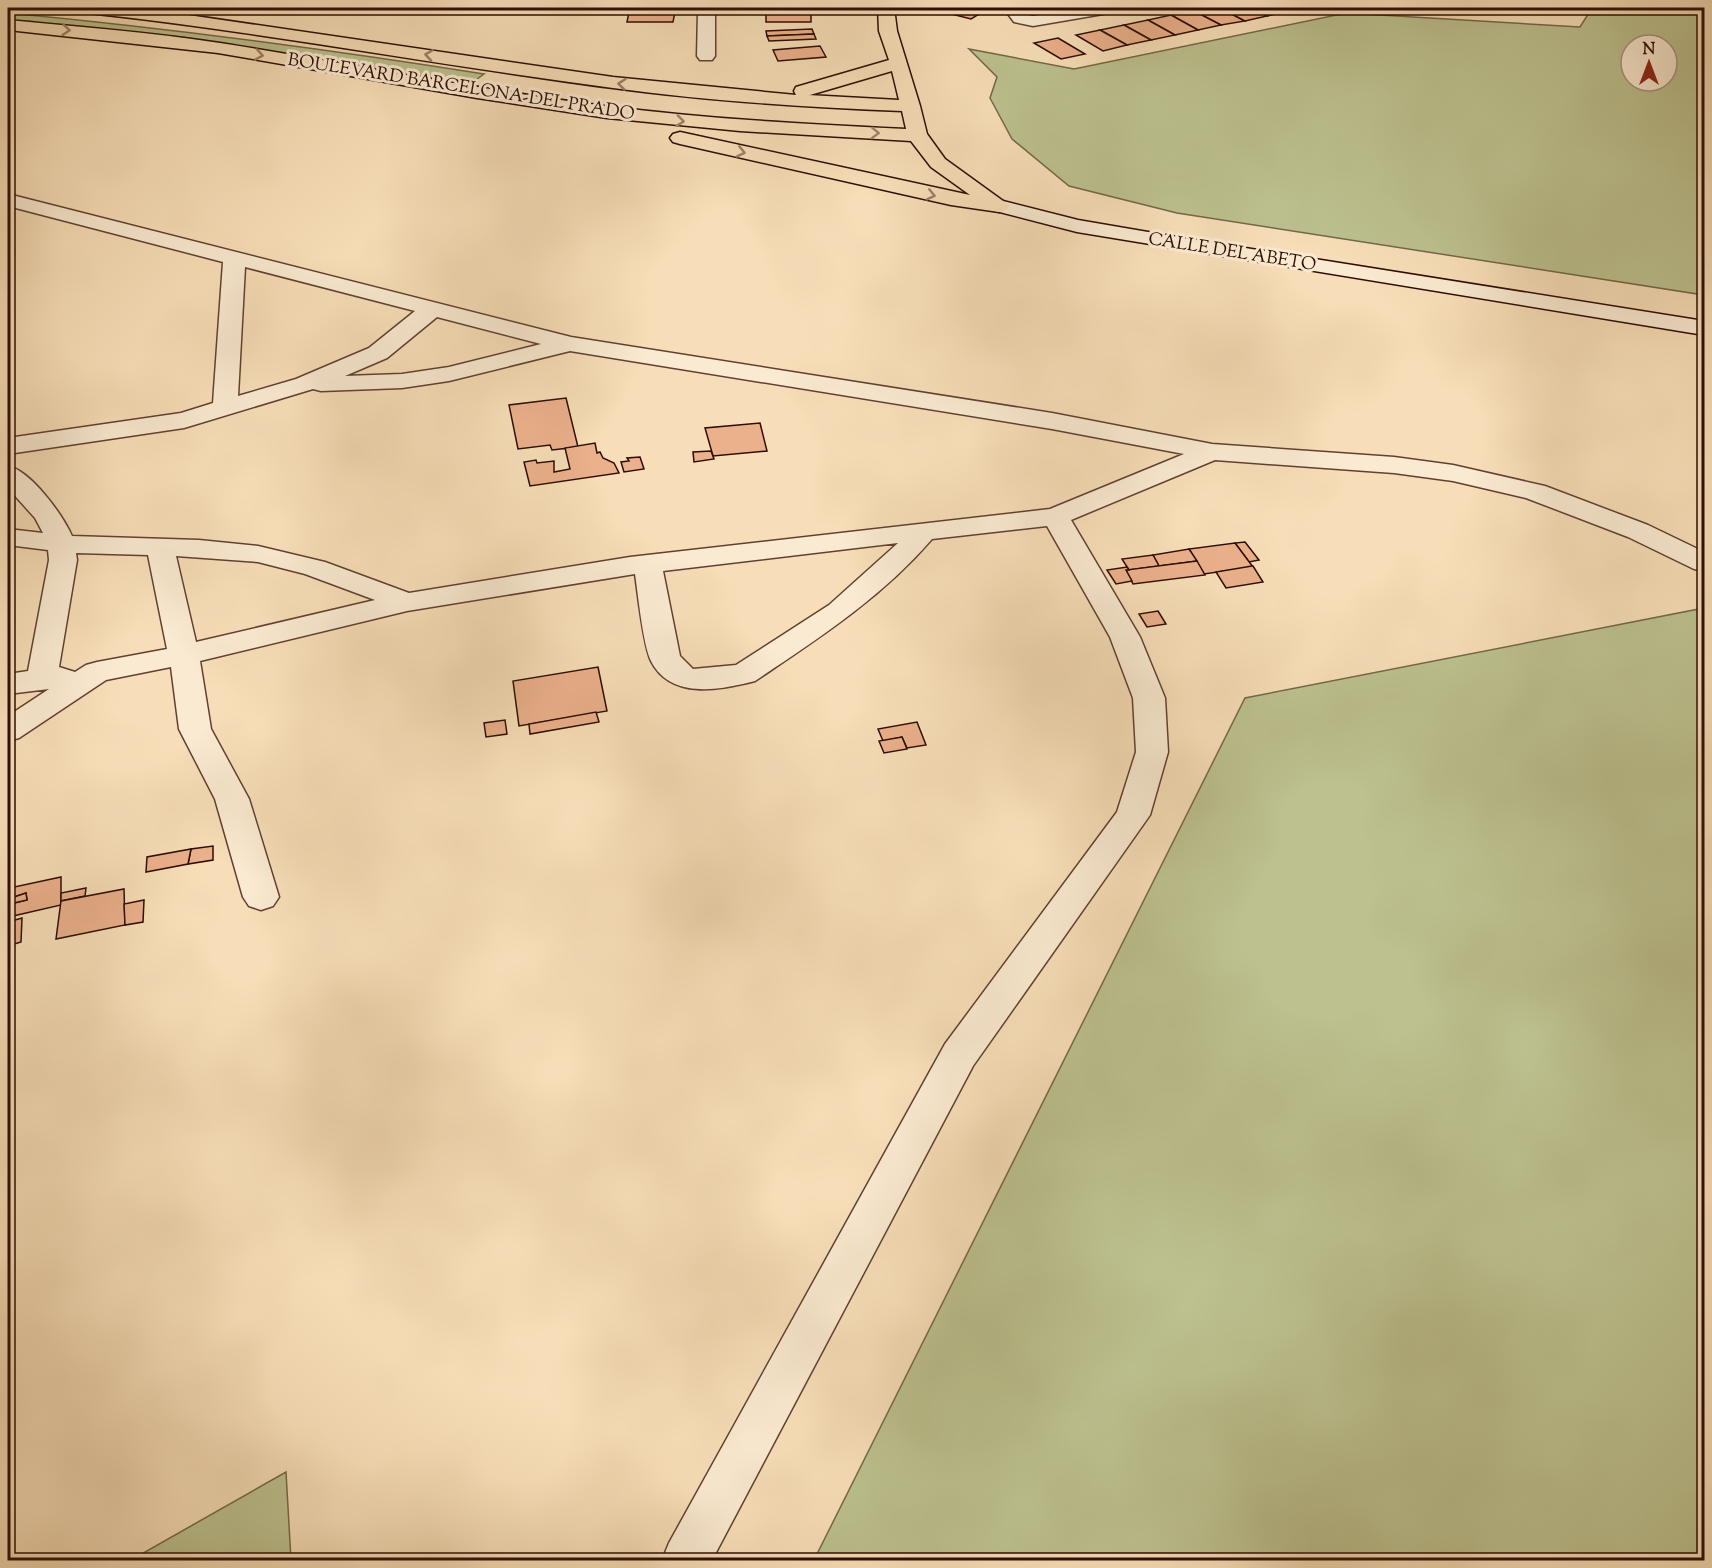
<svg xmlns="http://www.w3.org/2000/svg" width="1712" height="1568" font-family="'Sorts Mill Goudy',serif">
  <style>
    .green { fill: #bcc18f; stroke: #756748; stroke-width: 1.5; fill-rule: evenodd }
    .building { fill: #ebb18c; stroke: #2e0d02; stroke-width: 1.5 }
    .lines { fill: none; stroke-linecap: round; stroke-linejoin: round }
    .minor-casing { stroke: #604130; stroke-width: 3 }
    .secondary-casing { stroke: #2e0d02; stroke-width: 3 }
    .primary-casing { stroke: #2e0d02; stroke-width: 3 }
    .minor { fill: #faead1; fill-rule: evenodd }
    .secondary { fill: #faead1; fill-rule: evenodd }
    .primary { fill: #f7deb8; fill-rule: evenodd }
    .oneway { stroke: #9d8066 }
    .labels { text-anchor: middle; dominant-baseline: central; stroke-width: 6; stroke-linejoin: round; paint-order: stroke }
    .far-street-label { font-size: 18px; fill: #2e0d02; stroke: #faead1 }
  </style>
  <rect width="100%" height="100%" fill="#f7deb8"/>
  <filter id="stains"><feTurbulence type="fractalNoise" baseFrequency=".00333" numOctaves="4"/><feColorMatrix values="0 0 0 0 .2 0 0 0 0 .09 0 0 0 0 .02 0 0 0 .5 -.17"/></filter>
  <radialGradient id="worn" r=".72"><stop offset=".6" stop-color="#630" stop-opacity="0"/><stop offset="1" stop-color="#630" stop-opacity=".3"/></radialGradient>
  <g class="green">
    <path d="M1592,8H1704V295L1177,213L1069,186L1012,139L990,98L997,77L969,49L1074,69L1346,13L1580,27ZM1631,45H1667V81H1631Z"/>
    <path d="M8,13C167,28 326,49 484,74L470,84L182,37L8,21Z"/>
    <path d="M1704,608V1560H814L1245,698Z"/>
    <path d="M286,1472L291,1560H131Z"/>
  </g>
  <g class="building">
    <path d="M941,8H975L986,10L971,19L936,10Z"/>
    <path d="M1209,8H1220L1245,21L1221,25L1194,11Z"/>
    <path d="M1220,8H1251L1267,16L1245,21Z"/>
    <path d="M1251,8H1283L1290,11L1267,16Z"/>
    <path d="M1194,11L1221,25L1198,30L1171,15Z"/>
    <path d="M629,12H675L673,22H627Z"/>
    <rect x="766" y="12" width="45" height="10"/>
    <path d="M1171,15L1198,30L1175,35L1148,20Z"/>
    <path d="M1148,20L1175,35L1151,40L1124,25Z"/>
    <path d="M1124,25L1151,40L1127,45L1100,30Z"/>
    <path d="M812,29L814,34L767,36L766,31Z"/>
    <path d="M1100,30L1127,45L1103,51L1076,35Z"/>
    <path d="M814,34L816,39L769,41L767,36Z"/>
    <path d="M1058,38L1085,54L1061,59L1034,43Z"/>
    <path d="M820,46L826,57L778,61L773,50Z"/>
    <path d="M566,398L578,447L552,450L550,445L518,449L509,405Z"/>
    <path d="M760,423L767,451L713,456L705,428Z"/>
    <path d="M595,443L597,453L600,452L603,458L614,463L619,473L530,486L524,462L536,460L537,463L554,461V472L570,469L565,448Z"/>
    <path d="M711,451L714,459L694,462L693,452Z"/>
    <path d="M640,457L644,469L624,472L621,462L629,461L627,458Z"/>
    <path d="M1245,542L1259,560L1249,562L1235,543Z"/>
    <path d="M1235,543L1253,567L1204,574L1189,549Z"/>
    <path d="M1189,549L1197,561L1159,566L1153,555Z"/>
    <path d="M1153,555L1159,566L1129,570L1122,559Z"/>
    <path d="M1197,561L1205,575L1133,584L1126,570Z"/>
    <path d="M1252,566H1253L1263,582L1226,588L1216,572Z"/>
    <path d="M1127,567L1129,570H1126L1132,581L1116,584L1107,570Z"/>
    <path d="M1158,611L1166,624L1147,627L1139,614Z"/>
    <path d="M598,667L607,711L519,726L513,681Z"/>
    <path d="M596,712L599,722L530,734L529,724Z"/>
    <path d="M505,720L507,734L486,737L484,723Z"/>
    <path d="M917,722L926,745L907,748L902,737L883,741L878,729Z"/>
    <path d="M902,737L907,749L884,753L879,741Z"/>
    <path d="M213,846V860L188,864L191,849Z"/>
    <path d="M191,849L188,864L146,872L147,857Z"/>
    <path d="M61,877V905L13,916L14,903L27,900L26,893L14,897V887Z"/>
    <path d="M86,888L85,896L61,901V893Z"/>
    <path d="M124,889L125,925L56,939L61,901Z"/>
    <path d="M26,893L27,900L14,903V897Z"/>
    <path d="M144,900L143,922L125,925L124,904Z"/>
    <path d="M22,918L21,942L8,946V922Z"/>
  </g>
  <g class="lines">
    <defs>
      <g id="minor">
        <path d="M701,8H718L715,12V56L712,60H700L697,56L698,11Z"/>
        <path d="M1016,8H1035L1028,15L1033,16L1082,8H1117L1115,12L1109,13L1033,26L1014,22L1008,14Z"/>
        <path d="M8,194L571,337L1052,413L1212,444L1394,457L1453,465L1545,486L1648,525L1704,552V571L1694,569L1628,537L1526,498L1453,481L1394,473L1215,460L1071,520L1140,637L1165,698L1168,752L1150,815L973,1066L712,1560H662L669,1543L945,1044L1117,812L1136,752L1133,698L1110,637L1047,526L932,539C881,598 819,638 755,681C720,690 671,700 651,661C643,645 638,594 635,574L407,611L200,661L211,729L249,799L279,897L273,906L261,910L249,906L243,897L215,799L179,729L171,667L106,680L19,738L8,741V716L49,689L8,694V674L28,671L49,560L48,550L8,545V529L43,533L35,518L8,488V466C31,471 62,514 72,536L199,540L258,546L325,562L409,593L630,557L1050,509L1184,454L1052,429L570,351L449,381L402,388L321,391L313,389L184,428L8,454V438L181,413L213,403L223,262L8,206ZM245,267L415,311L369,348L296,379L238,396ZM437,317L541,344L449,367L402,374L345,376L387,358ZM898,543L829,605L736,665L693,669L680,656L663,571ZM76,553L148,555L167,649L97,662L86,665L75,672L59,667L77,560ZM176,556L258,562L305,574L375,600L196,642Z"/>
      </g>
      <path id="secondary" d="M999,200L1078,220L1183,238L1704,321V335L1077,232L992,210L988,206L992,202Z"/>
      <path id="primary" d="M80,8L154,10L613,77L796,95L794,91L796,87L889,60L879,31L878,8H894L897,31L920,106L927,134L945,159L1010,206L1006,210L999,212L951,205L680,144L673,142L670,138L673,134L680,132L970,195L931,167L911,141L740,131L607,118L477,98L218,53L8,30V20C79,27 150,32 220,43C349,63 477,90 606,106C706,119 806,124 906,129L902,111C805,107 708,101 613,88C437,65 264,32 88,13L82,12ZM892,71L899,100L808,95H810Z"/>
    </defs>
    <use href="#minor" class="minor-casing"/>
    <use href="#secondary" class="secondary-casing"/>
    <use href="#primary" class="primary-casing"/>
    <use href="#minor" class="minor"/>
    <use href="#secondary" class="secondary"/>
    <use href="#primary" class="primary"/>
  </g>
  <defs><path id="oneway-chevron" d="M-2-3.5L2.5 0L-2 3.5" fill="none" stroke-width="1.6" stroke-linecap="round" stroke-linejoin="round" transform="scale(1.5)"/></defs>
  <g class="oneway">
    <use href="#oneway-chevron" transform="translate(66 30) rotate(5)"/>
    <use href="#oneway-chevron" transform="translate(259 55) rotate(10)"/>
    <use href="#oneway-chevron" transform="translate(429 55) rotate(-171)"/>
    <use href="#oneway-chevron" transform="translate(622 84) rotate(-174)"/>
    <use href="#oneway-chevron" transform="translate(680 121) rotate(7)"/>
    <use href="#oneway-chevron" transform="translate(875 133) rotate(2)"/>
    <use href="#oneway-chevron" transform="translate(741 152) rotate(13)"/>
    <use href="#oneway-chevron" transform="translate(931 195) rotate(13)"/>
  </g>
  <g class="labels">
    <g class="far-street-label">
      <text transform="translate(461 88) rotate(9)">BOULEVARD BARCELONA-DEL PRADO</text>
      <text transform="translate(1232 253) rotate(9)">CALLE DEL ABETO</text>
    </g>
  </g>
  <rect width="1712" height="1568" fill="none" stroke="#f7deb8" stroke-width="30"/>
  <rect x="9" y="9" width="1694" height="1550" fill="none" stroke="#2e0d02" stroke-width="3"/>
  <rect x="15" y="15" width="1682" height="1538" fill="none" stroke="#2e0d02" stroke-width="1.5"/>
  <g transform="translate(1649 63)"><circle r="28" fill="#faead1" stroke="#a8927e" stroke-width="1.5"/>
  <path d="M0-4.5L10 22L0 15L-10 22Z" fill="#8f2418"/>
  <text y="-9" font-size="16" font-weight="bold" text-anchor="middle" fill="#2e0d02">N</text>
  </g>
  <rect width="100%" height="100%" filter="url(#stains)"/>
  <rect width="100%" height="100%" fill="url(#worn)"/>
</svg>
